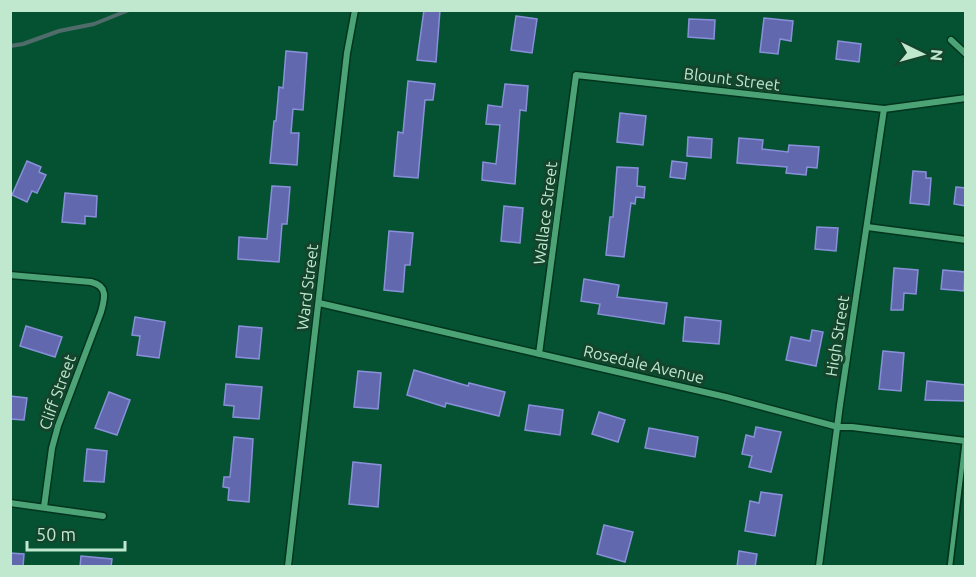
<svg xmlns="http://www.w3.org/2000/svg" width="976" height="577" font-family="Ubuntu,sans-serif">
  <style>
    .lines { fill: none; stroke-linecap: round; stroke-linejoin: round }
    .stream { stroke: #4f6c6a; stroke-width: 4 }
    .building { fill: #6268ae; stroke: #8890d9; stroke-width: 1.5 }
    .lane-casing { stroke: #01341e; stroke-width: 8 }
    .street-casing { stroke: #01341e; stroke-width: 9 }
    .lane { stroke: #4ca375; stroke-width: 4.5 }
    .street { stroke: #4ca375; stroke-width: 6 }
    .labels { text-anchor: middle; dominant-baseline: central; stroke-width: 6; stroke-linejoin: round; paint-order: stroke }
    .street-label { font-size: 16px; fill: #bfe8cf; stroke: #15442c }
  </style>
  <rect width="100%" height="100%" fill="#055232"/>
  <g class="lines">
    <path class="stream" d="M10,46L23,44L59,31L94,24L129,10"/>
  </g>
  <g class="building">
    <path d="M424,10H440L436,62L417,60Z"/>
    <path d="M516,16L537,19L532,53L511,50Z"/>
    <path d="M764,18L793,21L791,41L780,39L778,54L760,52Z"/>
    <path d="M689,19L715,20L714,39L688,37Z"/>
    <path d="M838,41L861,44L859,62L836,59Z"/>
    <path d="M286,51L307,53L303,110L293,109L291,133H299L297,165L270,163L274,121H276L279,87L283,88Z"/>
    <path d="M408,81L435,84L433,100H425L418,178L394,176L398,132L403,133Z"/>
    <path d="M505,84L528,86L526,111L520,110L515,184L482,180L483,162L496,164L500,125L486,124L488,105L502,107Z"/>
    <path d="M620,113L646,116L643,145L617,142Z"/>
    <path d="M688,137L712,139L711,158L687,156Z"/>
    <path d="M739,138L763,140L762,149L788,152L789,145L819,147L817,168L807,167L806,175L786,173L787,167L737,163Z"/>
    <path d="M27,161L41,167L39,172L46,175L37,193L32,191L27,202L12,195Z"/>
    <path d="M672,161L687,163L685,179L670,177Z"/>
    <path d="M617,167L638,168L637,186L645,187L644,198L636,197L635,204L631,203L624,257L606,255L610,217H613Z"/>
    <path d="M913,171L926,172V178H931L929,205L910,203Z"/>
    <path d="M272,186L290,187L287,224H282L279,262L238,259L239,237L267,239Z"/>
    <path d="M956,187L966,188V206L954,204Z"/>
    <path d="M65,193L97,196L96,217L85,216V224L62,222Z"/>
    <path d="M504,206L523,208L520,243L501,241Z"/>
    <path d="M817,227L838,228L836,251L815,249Z"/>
    <path d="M389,231L413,233L410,265H405L403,292L384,290Z"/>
    <path d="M894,268L918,270L916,294L904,293L903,310H891Z"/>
    <path d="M943,270L965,272L964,291L941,289Z"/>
    <path d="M584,279L619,285L617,297L667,303L664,324L598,314L600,304L581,301Z"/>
    <path d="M135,317L165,322L159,358L137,355L140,336L132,335Z"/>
    <path d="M685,317L721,321L719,344L683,341Z"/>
    <path d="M26,326L62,337L55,357L20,346Z"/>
    <path d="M239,326L262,328L259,359L236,357Z"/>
    <path d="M812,330L823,332L816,366L786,360L791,337L810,341Z"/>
    <path d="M883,351L904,353L901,391L879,389Z"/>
    <path d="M414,370L468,386L469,383L505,392L499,416L446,403L445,407L407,395Z"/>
    <path d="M358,371L381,373L378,409L354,407Z"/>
    <path d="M927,381L966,385V401L925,400Z"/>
    <path d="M226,384L262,387L259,419L233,417L234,406L224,405Z"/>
    <path d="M109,392L130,400L117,435L95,428Z"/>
    <path d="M10,396L27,398L24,420L10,419Z"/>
    <path d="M529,405L563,410L560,435L525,430Z"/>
    <path d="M599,412L625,420L618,442L592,434Z"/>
    <path d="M756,427L781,432L771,472L749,467L752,456L742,454L746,435L754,437Z"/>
    <path d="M649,428L698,437L695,457L645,448Z"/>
    <path d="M234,437L253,439L249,502L228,500L229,488L223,487L224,477H230Z"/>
    <path d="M87,449L107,451L104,482L84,481Z"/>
    <path d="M353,462L381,465L378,507L349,504Z"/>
    <path d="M761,492L782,495L775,536L745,531L750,501L759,503Z"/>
    <path d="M604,525L633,532L625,562L597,554Z"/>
    <path d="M739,551L757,554L755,567H737Z"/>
    <path d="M10,553L24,554L23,567H10Z"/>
    <path d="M81,556L112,559L111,567H80Z"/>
  </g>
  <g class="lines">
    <defs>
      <path id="lane" d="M950,566L965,441"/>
      <g id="street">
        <path d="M951,40L966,54"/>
        <path d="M867,227L966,240"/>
        <path d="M10,275L91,282C108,286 105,298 101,312L58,426L52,448L44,507"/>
        <path d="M319,303L726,397L838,427H852L966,441"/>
        <path d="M539,354L576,75L884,109L966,98"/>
        <path d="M10,503L103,516"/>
        <path d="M288,566L347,53L355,10"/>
        <path d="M819,566L840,405L884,109"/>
      </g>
    </defs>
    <use href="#lane" class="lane-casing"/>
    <use href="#street" class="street-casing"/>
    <use href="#lane" class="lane"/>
    <use href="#street" class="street"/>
  </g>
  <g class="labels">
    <g class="street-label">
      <text transform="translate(732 79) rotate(7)">Blount Street</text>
      <text transform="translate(545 213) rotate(-83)">Wallace Street</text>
      <text transform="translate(307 287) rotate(-83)">Ward Street</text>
      <text transform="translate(837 336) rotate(-81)">High Street</text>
      <text transform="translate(644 364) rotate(13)">Rosedale Avenue</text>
      <text transform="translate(57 392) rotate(-70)">Cliff Street</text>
    </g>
  </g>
  <rect width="976" height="577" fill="none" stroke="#bfe8cf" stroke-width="24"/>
  <g transform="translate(922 54) rotate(95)" stroke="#15442c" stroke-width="4.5" paint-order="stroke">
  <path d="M0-4.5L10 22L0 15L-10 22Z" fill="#bfe8cf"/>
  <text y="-9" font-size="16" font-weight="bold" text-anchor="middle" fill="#bfe8cf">N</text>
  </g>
  <path d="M27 541v9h98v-9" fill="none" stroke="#bfe8cf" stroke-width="3"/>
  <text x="36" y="541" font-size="18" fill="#bfe8cf" stroke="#15442c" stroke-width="4.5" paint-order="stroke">50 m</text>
</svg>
